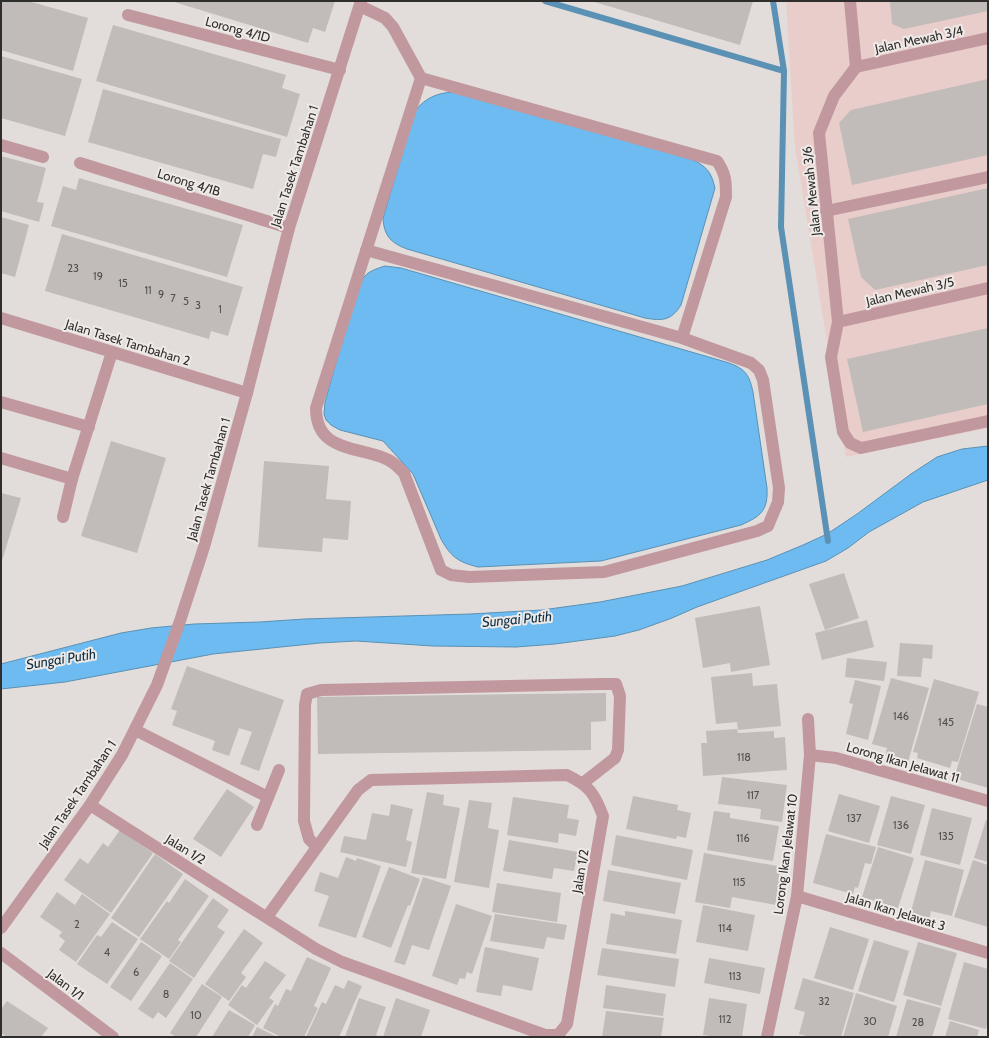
<svg xmlns="http://www.w3.org/2000/svg" width="989" height="1038" font-family="Cabin,sans-serif">
  <style>
    .industrial { fill: #e8cdcb }
    .water { fill: #6dbbf0; stroke: #5a91b5 }
    .lines { fill: none; stroke-linecap: round; stroke-linejoin: round }
    .stream { stroke: #5a91b5; stroke-width: 6 }
    .building { fill: #c1bbb9 }
    .minor { stroke: #c1989e; stroke-width: 12 }
    .labels { text-anchor: middle; dominant-baseline: central; stroke-width: 4; stroke-linejoin: round; paint-order: stroke }
    .number-label { font-size: 11px; fill: #54514f }
    .street-label { font-size: 13px; fill: #2f2e2c; stroke: #efeae7 }
    .water-label { font-size: 14px; font-style: italic; fill: #0c2f45; stroke: #efeae7 }
  </style>
  <rect width="100%" height="100%" fill="#e2ddda"/>
  <path class="industrial" d="M786,1H988V428L846,457L795,147Z"/>
  <g class="water">
    <path d="M453,92L691,159C706,166 711,171 715,188L681,305C671,321 662,321 645,318L407,249C391,243 384,236 383,218L415,111C425,98 437,93 453,92Z"/>
    <path d="M385,266L401,268L726,362C744,368 749,373 753,392L767,488C768,511 761,516 741,525L601,561L478,567C458,562 451,557 441,539L413,474L383,441L340,430L331,425L326,420L324,414L325,402L355,296C362,276 365,272 385,266Z"/>
    <path d="M988,446V480L923,502L869,532L848,548L826,561L697,607L672,618L639,630L615,636L555,644L516,647L433,646L356,641L320,643L213,654L65,682L1,689V664L121,633L151,628L194,624L260,622L304,619L470,614L542,610L600,602L682,586L767,560L803,545L827,534L857,514L911,474L937,457L962,449Z"/>
  </g>
  <g class="lines">
    <g class="stream">
      <path d="M545,1L784,71"/>
      <path d="M773,1L784,71L781,227L828,541"/>
    </g>
  </g>
  <g class="building">
    <path d="M1,1H28L88,18L73,71L1,50Z"/>
    <path d="M171,1H335L325,32L313,28L308,43Z"/>
    <path d="M591,1H753L740,45Z"/>
    <path d="M890,1H988V11L904,29L892,24Z"/>
    <path d="M113,25L286,75L282,88L300,94L287,137L96,81Z"/>
    <path d="M1,56L82,79L65,136L1,118Z"/>
    <path d="M988,79V155L852,185L839,123L851,110Z"/>
    <path d="M103,89L281,139L276,157L263,154L253,189L88,142Z"/>
    <path d="M1,156L46,168L37,202L44,203L39,222L1,211Z"/>
    <path d="M79,178L243,225L227,277L51,226L63,186L76,190Z"/>
    <path d="M988,188V265L875,290L861,277L848,219Z"/>
    <path d="M1,217L29,225L15,277L1,273Z"/>
    <path d="M62,234L243,287L228,336L211,331L209,339L45,291Z"/>
    <path d="M988,328V404L863,432L847,359Z"/>
    <path d="M111,441L166,458L137,553L81,536Z"/>
    <path d="M264,461L329,466L326,499L351,501L348,540L323,538L322,552L258,547Z"/>
    <path d="M1,493L21,498L1,564Z"/>
    <path d="M844,573L859,618L825,630L809,584Z"/>
    <path d="M760,606L770,665L731,672L730,663L703,668L695,618Z"/>
    <path d="M867,620L874,647L822,660L815,633Z"/>
    <path d="M900,643L933,645L932,659L923,658L921,677L897,676Z"/>
    <path d="M847,658L887,662L884,681L845,677Z"/>
    <path d="M187,666L284,700L259,771L240,764L252,732L239,728L229,756L212,750L215,741L172,725L177,711L171,709Z"/>
    <path d="M752,673L753,686L777,684L781,726L738,730L737,722L716,724L711,677Z"/>
    <path d="M891,678L929,688L908,762L885,756L887,748L872,744Z"/>
    <path d="M934,679L979,692L958,762L952,761L950,768L917,758L918,753L913,752Z"/>
    <path d="M855,680L881,686L868,740L846,734L853,704L849,703Z"/>
    <path d="M606,693V721L591,722V750L318,754L317,697Z"/>
    <path d="M977,704L988,707V788L954,778Z"/>
    <path d="M737,729L738,733L774,731V738L785,737L787,770L703,776L701,743H707L706,731Z"/>
    <path d="M722,777L787,785L782,822L760,819L761,809L718,804Z"/>
    <path d="M227,789L254,807L221,857L193,839Z"/>
    <path d="M427,792L444,795L443,805L460,808L446,879L411,873Z"/>
    <path d="M839,794L880,806L869,843L828,831Z"/>
    <path d="M633,796L678,805L677,810L691,813L686,838L677,836L676,839L626,829Z"/>
    <path d="M891,796L925,805L911,854L877,845Z"/>
    <path d="M513,797L569,805L567,818L579,820L576,836L559,833L558,843L507,835Z"/>
    <path d="M469,800L492,803L488,828L499,830L489,888L454,882Z"/>
    <path d="M391,804L413,809L406,840L412,842L406,867L340,852L344,836L366,840L372,813L389,816Z"/>
    <path d="M932,808L972,818L960,865L920,855Z"/>
    <path d="M714,811L730,813V818L779,826L773,861L707,850Z"/>
    <path d="M986,820H988V862L974,858Z"/>
    <path d="M120,830L153,853L111,913L64,880L80,858L88,864L103,843L108,847Z"/>
    <path d="M826,834L876,847L871,864L865,863L858,888L855,887L853,894L813,883Z"/>
    <path d="M616,835L693,850L687,880L611,865Z"/>
    <path d="M509,840L578,852L574,871L554,868L552,879L503,871Z"/>
    <path d="M878,847L914,858L898,908L862,897Z"/>
    <path d="M704,853L783,867L776,905L732,897L730,908L695,902Z"/>
    <path d="M155,854L183,874L139,937L111,918Z"/>
    <path d="M346,857L356,861L357,858L381,866L356,938L318,926L329,896L314,891L320,872L338,878Z"/>
    <path d="M925,860L964,870L952,916L931,911L929,920L910,915Z"/>
    <path d="M973,860L988,865V927L954,917Z"/>
    <path d="M389,867L420,879L410,906L408,905L391,948L362,937Z"/>
    <path d="M608,870L681,883L675,914L603,901Z"/>
    <path d="M423,877L451,886L429,950L412,945L405,965L394,962Z"/>
    <path d="M185,879L209,896L178,940L181,942L169,959L140,939L167,901L169,903Z"/>
    <path d="M497,883L561,893L557,922L492,912Z"/>
    <path d="M57,892L75,905L82,894L110,914L76,962L59,950L65,941L59,936L62,932L40,917Z"/>
    <path d="M213,898L229,910L217,927L225,932L194,978L169,961Z"/>
    <path d="M456,904L492,916L472,974L467,972L465,979L460,978L457,985L432,976Z"/>
    <path d="M703,905L755,915L748,951L696,942Z"/>
    <path d="M625,911L682,920L676,954L606,944L611,913L625,916Z"/>
    <path d="M495,914L567,925L564,940L547,937L544,949L490,941Z"/>
    <path d="M112,922L138,939L107,984L77,964L97,935L101,937Z"/>
    <path d="M830,927L869,939L853,990L814,978Z"/>
    <path d="M244,929L263,943L241,973L246,977L229,1001L205,984Z"/>
    <path d="M874,940L909,951L894,1002L858,991Z"/>
    <path d="M141,942L162,956L131,1001L110,987Z"/>
    <path d="M918,942L957,953L941,1006L903,995Z"/>
    <path d="M485,947L539,958L532,991L503,985L501,996L476,992Z"/>
    <path d="M602,948L679,959L675,987L597,975Z"/>
    <path d="M307,957L331,968L314,1006L318,1008L304,1037H281L263,1028L275,1004L278,1006L286,989L291,991Z"/>
    <path d="M709,958L765,968L760,994L704,983Z"/>
    <path d="M265,961L286,975L269,998L274,1001L257,1025L228,1005L242,985L246,988Z"/>
    <path d="M964,962L988,969V1021L986,1029L948,1019Z"/>
    <path d="M170,963L193,979L166,1018L158,1012L153,1019L138,1009Z"/>
    <path d="M803,978L854,993L841,1037H810L799,1034L805,1012L794,1009Z"/>
    <path d="M348,980L362,986L339,1037H306L322,1002L326,1004L335,985L344,989Z"/>
    <path d="M202,984L222,997L196,1037H176L170,1033Z"/>
    <path d="M606,985L666,994L663,1016L603,1008Z"/>
    <path d="M856,993L897,1006L888,1037H843Z"/>
    <path d="M359,998L386,1007L376,1035L380,1037H345Z"/>
    <path d="M396,998L430,1010L421,1037H383Z"/>
    <path d="M709,998L747,1004L742,1037H719L703,1035Z"/>
    <path d="M907,999L941,1008L932,1037H896Z"/>
    <path d="M7,1001L48,1028L41,1037H7L1,1033V1009Z"/>
    <path d="M229,1010L255,1025L248,1037H212Z"/>
    <path d="M606,1011L664,1018L661,1037H602Z"/>
    <path d="M950,1021L979,1030L977,1037H945Z"/>
    <path d="M257,1027L277,1037H252Z"/>
  </g>
  <g class="lines">
    <g class="minor">
      <path d="M850,1L856,67"/>
      <path d="M360,6L385,18L393,27L421,78L717,161C726,174 726,182 726,197L682,338"/>
      <path d="M128,15L340,70"/>
      <path d="M856,67L834,96L819,133L838,322L831,357L843,432L850,443L861,448L988,421"/>
      <path d="M856,67L988,38"/>
      <path d="M1,145L43,157"/>
      <path d="M80,163L289,228"/>
      <path d="M826,211L988,177"/>
      <path d="M366,250L682,338L751,363L759,370L763,380L779,488L778,502L768,526L757,531L604,572L469,577L451,575L441,570L404,473C398,467 393,461 384,458C355,446 316,451 316,408L421,78"/>
      <path d="M1,318L247,393"/>
      <path d="M838,322L988,288"/>
      <path d="M1,402L89,427"/>
      <path d="M1,458L72,479"/>
      <path d="M63,517L72,479L112,352"/>
      <path d="M135,730L268,797"/>
      <path d="M810,755L836,758L988,801"/>
      <path d="M90,805L316,949L342,962L545,1035H558L567,1024L603,816C594,792 589,786 567,775L371,780L358,790L267,917"/>
      <path d="M257,825L279,770"/>
      <path d="M317,847L309,839L304,821L305,705L307,694L321,690L602,684H616L620,696L618,750L615,758L583,783"/>
      <path d="M797,896L988,953"/>
      <path d="M1,928L90,805L122,755L157,685L180,621L204,547L247,393L289,228L361,1"/>
      <path d="M1,953L113,1037"/>
      <path d="M767,1037L797,896L810,755L808,719"/>
    </g>
  </g>
  <g class="labels">
    <g class="number-label">
      <text x="73" y="268">23</text>
      <text x="98" y="276">19</text>
      <text x="123" y="283">15</text>
      <text x="148" y="290">11</text>
      <text x="161" y="294">9</text>
      <text x="173" y="298">7</text>
      <text x="186" y="301">5</text>
      <text x="198" y="305">3</text>
      <text x="220" y="309">1</text>
      <text x="901" y="716">146</text>
      <text x="946" y="722">145</text>
      <text x="744" y="757">118</text>
      <text x="753" y="795">117</text>
      <text x="854" y="818">137</text>
      <text x="901" y="825">136</text>
      <text x="946" y="836">135</text>
      <text x="743" y="838">116</text>
      <text x="739" y="882">115</text>
      <text x="77" y="924">2</text>
      <text x="725" y="928">114</text>
      <text x="107" y="952">4</text>
      <text x="136" y="972">6</text>
      <text x="735" y="976">113</text>
      <text x="166" y="994">8</text>
      <text x="824" y="1001">32</text>
      <text x="196" y="1015">10</text>
      <text x="725" y="1019">112</text>
      <text x="870" y="1021">30</text>
      <text x="918" y="1022">28</text>
    </g>
    <g class="street-label">
      <text transform="translate(238 29) rotate(15)">Lorong 4/1D</text>
      <text transform="translate(919 39) rotate(-12)">Jalan Mewah 3/4</text>
      <text transform="translate(294 166) rotate(-72)">Jalan Tasek Tambahan 1</text>
      <text transform="translate(189 182) rotate(17)">Lorong 4/1B</text>
      <text transform="translate(811 191) rotate(-96)">Jalan Mewah 3/6</text>
      <text transform="translate(910 291) rotate(-13)">Jalan Mewah 3/5</text>
      <text transform="translate(128 342) rotate(17)">Jalan Tasek Tambahan 2</text>
      <text transform="translate(208 479) rotate(-74)">Jalan Tasek Tambahan 1</text>
      <text transform="translate(903 762) rotate(16)">Lorong Ikan Jelawat 11</text>
      <text transform="translate(77 794) rotate(-56)">Jalan Tasek Tambahan 1</text>
      <text transform="translate(186 849) rotate(32)">Jalan 1/2</text>
      <text transform="translate(785 854) rotate(-83)">Lorong Ikan Jelawat 10</text>
      <text transform="translate(580 871) rotate(-80)">Jalan 1/2</text>
      <text transform="translate(896 911) rotate(17)">Jalan Ikan Jelawat 3</text>
      <text transform="translate(66 984) rotate(37)">Jalan 1/1</text>
    </g>
    <g class="water-label">
      <text transform="translate(517 619) rotate(-5)">Sungai Putih</text>
      <text transform="translate(61 659) rotate(-9)">Sungai Putih</text>
    </g>
  </g>
  <rect width="989" height="1038" fill="none" stroke="#2f2e2c" stroke-width="4"/>
</svg>
